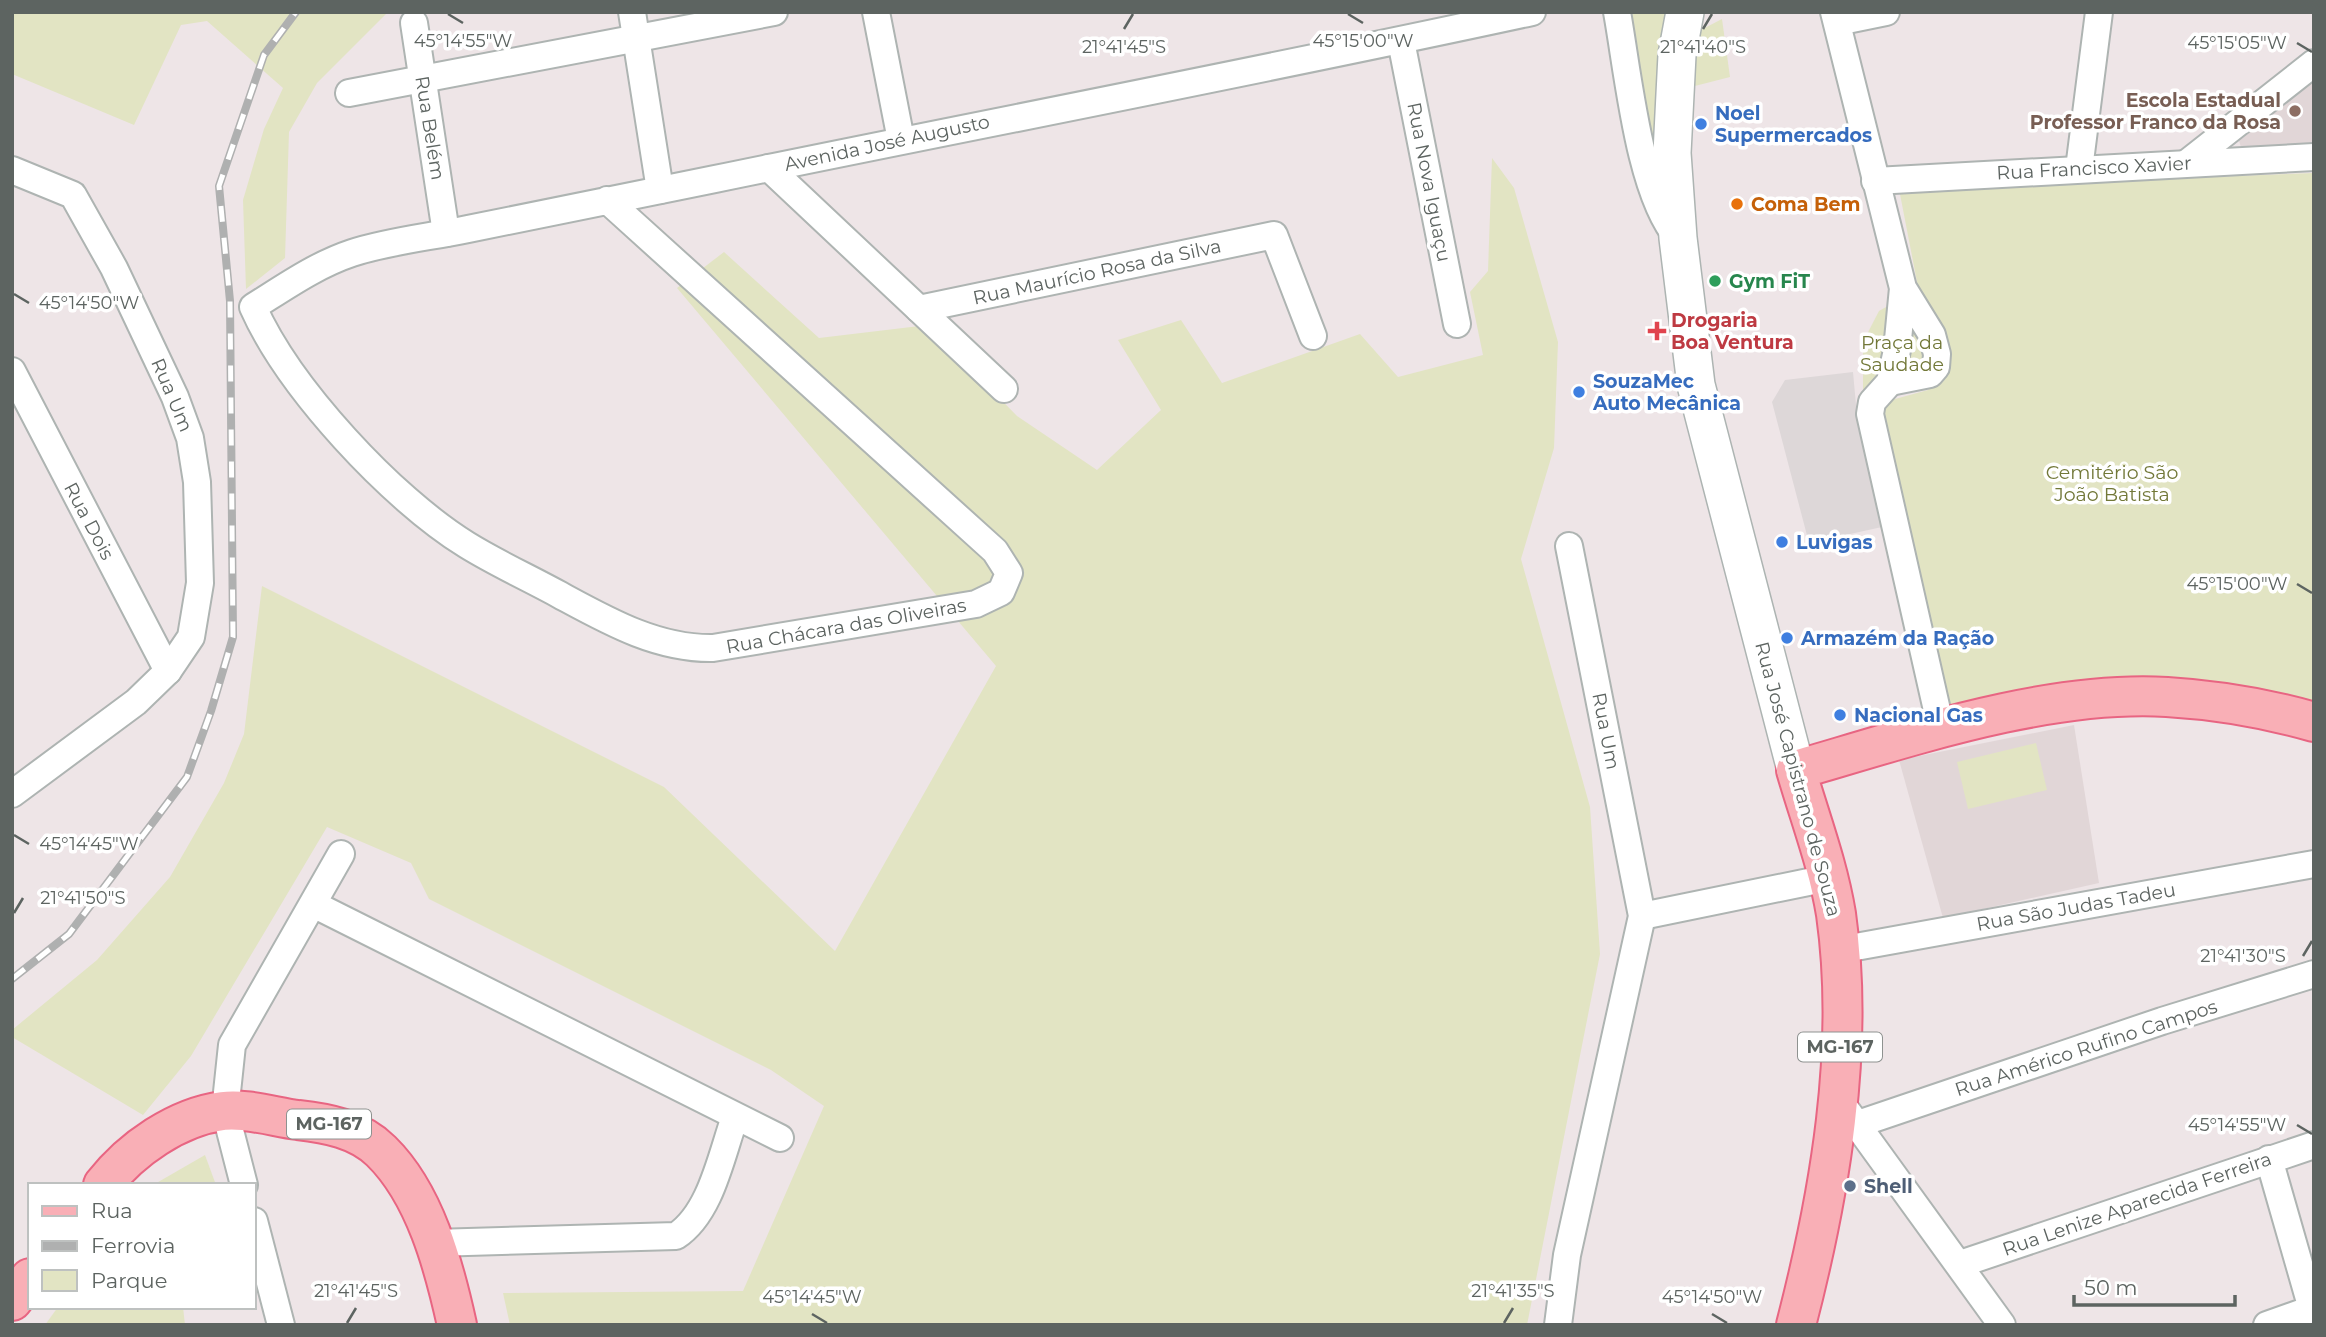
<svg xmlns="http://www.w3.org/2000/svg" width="2326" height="1337" font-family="Montserrat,sans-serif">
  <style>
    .industrial { fill: #ddd7d8 }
    .education { fill: #e1d6d7 }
    .green { fill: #e2e4c3 }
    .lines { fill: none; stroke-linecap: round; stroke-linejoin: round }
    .street-casing { stroke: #aeb4b2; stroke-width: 30 }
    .secondary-casing { stroke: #adb4b2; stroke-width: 40 }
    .primary-casing { stroke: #e86582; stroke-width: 42 }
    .street { stroke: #fff; stroke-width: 26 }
    .secondary { stroke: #fff; stroke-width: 37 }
    .primary { stroke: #f9afb6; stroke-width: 38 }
    .rail-casing { stroke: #afb0b0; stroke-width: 8 }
    .rail { stroke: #fff; stroke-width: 5; stroke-dasharray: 16; stroke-linecap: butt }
    .ticks { fill: none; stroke: #5d6461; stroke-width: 2.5 }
    .education-dot { fill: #8d6e63; stroke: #fff; stroke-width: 2.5 }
    .shop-dot { fill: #3f7fe0; stroke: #fff; stroke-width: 2.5 }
    .food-dot { fill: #e8710a; stroke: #fff; stroke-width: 2.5 }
    .leisure-dot { fill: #2e9e5b; stroke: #fff; stroke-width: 2.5 }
    .health-dot { fill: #e0444e; stroke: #fff; stroke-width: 2.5 }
    .service-dot { fill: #5c6f8a; stroke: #fff; stroke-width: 2.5 }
    .labels { text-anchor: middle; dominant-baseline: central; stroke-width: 7; stroke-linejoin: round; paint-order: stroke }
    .shield { fill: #fff; stroke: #8e9290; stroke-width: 2 }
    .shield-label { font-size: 18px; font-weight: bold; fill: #5d6461 }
    .education-label { font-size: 19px; font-weight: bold; fill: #785e54; stroke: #fff; text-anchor: end }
    .shop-label { font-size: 19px; font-weight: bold; fill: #366cbe; stroke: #fff; text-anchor: start }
    .street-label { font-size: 19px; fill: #5d6461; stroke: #fff }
    .food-label { font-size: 19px; font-weight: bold; fill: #c56008; stroke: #fff; text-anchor: start }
    .leisure-label { font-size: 19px; font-weight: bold; fill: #27864d; stroke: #fff; text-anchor: start }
    .health-label { font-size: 19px; font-weight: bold; fill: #be3a42; stroke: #fff; text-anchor: start }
    .park-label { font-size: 19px; fill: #727838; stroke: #fff }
    .service-label { font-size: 19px; font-weight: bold; fill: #4e5e75; stroke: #fff; text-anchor: start }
    .ticks-label { font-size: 18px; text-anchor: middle; fill: #5d6461; stroke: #fff; stroke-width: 7; stroke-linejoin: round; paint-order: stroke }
  </style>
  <rect width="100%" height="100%" fill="#eee5e7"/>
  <path class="industrial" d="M1853,372L1856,405L1882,527L1809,543L1772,402L1785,380Z"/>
  <g class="education">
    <path d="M2314,81V147L2242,150L2239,141Z"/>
    <path d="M2074,725L2099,883L1943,918L1899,760Z"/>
  </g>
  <g class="green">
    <path d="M12,12H388L317,83L289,132L285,258L246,289L243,200L264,129L283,88L207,21L181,25L134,125L12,74Z"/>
    <path d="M1632,12H1669L1657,161L1645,105Z"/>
    <path d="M1722,19L1730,77L1691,87L1695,33Z"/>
    <path d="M1492,158L1514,188L1558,342L1554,448L1521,559L1590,807L1600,954L1527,1325H510L503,1293L743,1291L824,1106L771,1070L429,899L411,863L327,827L191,1056L143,1115L12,1037V1030L97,960L170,877L224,783L244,734L262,586L664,787L835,951L996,666L677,288L724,252L819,338L928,325L1017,416L1097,470L1161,410L1118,340L1181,320L1222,383L1360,334L1398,377L1483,355L1470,292L1488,271Z"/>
    <path d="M2314,173V711L2271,696L2167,678L1952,712L1873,405L1928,390L1949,362L1918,287L1899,189Z"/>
    <path d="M1918,289L1927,387L1875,401L1863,394V342L1879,311Z"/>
    <path d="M2036,743L2047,790L1968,809L1957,762Z"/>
    <path d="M205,1155L216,1185H153Z"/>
    <path d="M58,1307H183L185,1325H45Z"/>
  </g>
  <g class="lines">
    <defs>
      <g id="street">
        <path d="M632,12L660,190"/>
        <path d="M876,12L901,140"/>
        <path d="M1617,12C1628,72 1639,194 1678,238"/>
        <path d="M1834,12L1903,288L1932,335L1937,354L1936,367L1930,374L1890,382L1897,350L1903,288"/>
        <path d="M1837,22L1886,12"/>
        <path d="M414,23L446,233"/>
        <path d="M1401,41L1457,324"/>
        <path d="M349,93L774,12"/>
        <path d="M2187,163L2314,63"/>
        <path d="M769,168L1004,389"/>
        <path d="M2079,169L2099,12"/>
        <path d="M12,170L73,195L114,268L175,397L190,438L197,482L200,583L191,637L168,671L136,702L12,794"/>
        <path d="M1875,181L2314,157"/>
        <path d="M607,200L995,551L1009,573L1001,592L976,604L713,648C657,649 608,621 560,595C529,578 496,563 467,545C391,498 289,388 253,307C285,287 316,265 352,253C388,241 430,237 468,229C551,212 633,195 715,179C987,123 1260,71 1532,12"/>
        <path d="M919,309L1274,235L1313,336"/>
        <path d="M12,371L168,671"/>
        <path d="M1890,382L1872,402L1870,414L1941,728"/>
        <path d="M315,905L780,1138"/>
        <path d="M1642,916L1828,878"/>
        <path d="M1839,950L2314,864"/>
        <path d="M1847,1111L2002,1325"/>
        <path d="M1858,1124L2162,1021L2314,974"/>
        <path d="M244,1185L225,1111L232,1045L341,854"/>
        <path d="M254,1221L281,1325"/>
        <path d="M434,1243L676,1236C711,1213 721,1156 735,1117"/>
        <path d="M1960,1264L2314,1145"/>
        <path d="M1558,1325L1567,1255L1642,916L1569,546"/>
        <path d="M2267,1325L2312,1309L2269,1159"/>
      </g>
      <path id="secondary" d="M1685,12L1677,55L1672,153L1678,238L1696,385L1796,770"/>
      <g id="primary">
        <path d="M103,1185C131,1149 177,1117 223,1111C246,1108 275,1117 298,1120C326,1123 359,1129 381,1151C425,1194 444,1266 457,1325"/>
        <path d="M12,1301L30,1278"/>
        <path d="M1796,1325C1830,1194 1855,1049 1836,914C1828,865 1810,818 1796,770C1910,737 2047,690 2167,697C2217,700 2265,708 2314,722"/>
      </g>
    </defs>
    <use href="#street" class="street-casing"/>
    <use href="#secondary" class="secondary-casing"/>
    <use href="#primary" class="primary-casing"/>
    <use href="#street" class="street"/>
    <use href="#secondary" class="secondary"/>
    <use href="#primary" class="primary"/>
    <defs>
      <path id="rail" d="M12,979L69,934L187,777L211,711L233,637L230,301L219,186L264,55L296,12"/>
    </defs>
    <use href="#rail" class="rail-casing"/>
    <use href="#rail" class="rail"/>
  </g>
  <path class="ticks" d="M448,14L463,23M1348,14L1363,23M1124,29L1133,14M1703,29L1712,14M2297,43L2312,52M14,294L29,303M2297,584L2312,593M14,835L29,844M14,913L23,898M2303,956L2312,941M2297,1125L2312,1134M812,1314L827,1323M1712,1314L1727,1323M347,1323L356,1308M1504,1323L1513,1308"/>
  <circle class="education-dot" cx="2295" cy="111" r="7"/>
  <g class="shop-dot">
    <circle cx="1701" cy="124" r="7"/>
    <circle cx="1579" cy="392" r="7"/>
    <circle cx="1782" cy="542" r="7"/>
    <circle cx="1787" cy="638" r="7"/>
    <circle cx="1840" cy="715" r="7"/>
  </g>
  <circle class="food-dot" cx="1737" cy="204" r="7"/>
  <circle class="leisure-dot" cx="1715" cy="281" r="7"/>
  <path class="health-dot" d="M1653.5 320.5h7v7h7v7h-7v7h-7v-7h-7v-7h7z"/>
  <circle class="service-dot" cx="1850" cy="1186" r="7"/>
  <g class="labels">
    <g class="shield">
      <rect x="1798" y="1032.5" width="84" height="29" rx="5"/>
      <rect x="287" y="1109.5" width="84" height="29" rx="5"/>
    </g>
    <g class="shield-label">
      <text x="1840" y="1047">MG-167</text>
      <text x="329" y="1124">MG-167</text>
    </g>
    <g class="education-label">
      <text x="2281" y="100">Escola Estadual<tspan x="2281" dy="22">Professor Franco da Rosa</tspan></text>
    </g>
    <g class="shop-label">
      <text x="1715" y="113">Noel<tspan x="1715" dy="22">Supermercados</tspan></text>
      <text x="1593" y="381">SouzaMec<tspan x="1593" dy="22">Auto Mecânica</tspan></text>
      <text x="1796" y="542">Luvigas</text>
      <text x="1801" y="638">Armazém da Ração</text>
      <text x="1854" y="715">Nacional Gas</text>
    </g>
    <g class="street-label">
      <text transform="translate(430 128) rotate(81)">Rua Belém</text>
      <text transform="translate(887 143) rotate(-12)">Avenida José Augusto</text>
      <text transform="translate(2094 168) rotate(-3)">Rua Francisco Xavier</text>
      <text transform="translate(1429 182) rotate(79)">Rua Nova Iguaçu</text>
      <text transform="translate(1097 272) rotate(-12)">Rua Maurício Rosa da Silva</text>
      <text transform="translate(172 395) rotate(67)">Rua Um</text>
      <text transform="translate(89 521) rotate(62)">Rua Dois</text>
      <text transform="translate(846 626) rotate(-10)">Rua Chácara das Oliveiras</text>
      <text transform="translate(1606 731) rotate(79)">Rua Um</text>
      <text transform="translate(1798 779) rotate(75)">Rua José Capistrano de Souza</text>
      <text transform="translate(2076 907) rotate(-10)">Rua São Judas Tadeu</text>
      <text transform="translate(2086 1048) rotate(-18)">Rua Américo Rufino Campos</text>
      <text transform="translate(2137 1204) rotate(-19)">Rua Lenize Aparecida Ferreira</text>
    </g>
    <g class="food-label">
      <text x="1751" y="204">Coma Bem</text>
    </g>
    <g class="leisure-label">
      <text x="1729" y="281">Gym FiT</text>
    </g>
    <g class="health-label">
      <text x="1671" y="320">Drogaria<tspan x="1671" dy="22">Boa Ventura</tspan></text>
    </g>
    <g class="park-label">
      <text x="1902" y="342">Praça da<tspan x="1902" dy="22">Saudade</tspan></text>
      <text x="2112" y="472">Cemitério São<tspan x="2112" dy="22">João Batista</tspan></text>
    </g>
    <g class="service-label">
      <text x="1864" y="1186">Shell</text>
    </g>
  </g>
  <g class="ticks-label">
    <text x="463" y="47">45°14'55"W</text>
    <text x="1363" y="47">45°15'00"W</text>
    <text x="2237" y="49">45°15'05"W</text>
    <text x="1124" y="53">21°41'45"S</text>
    <text x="1703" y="53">21°41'40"S</text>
    <text x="89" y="309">45°14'50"W</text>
    <text x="2237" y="590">45°15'00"W</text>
    <text x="89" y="850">45°14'45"W</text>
    <text x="83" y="904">21°41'50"S</text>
    <text x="2243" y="962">21°41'30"S</text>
    <text x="2237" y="1131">45°14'55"W</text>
    <text x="356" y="1297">21°41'45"S</text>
    <text x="1513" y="1297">21°41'35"S</text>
    <text x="812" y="1303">45°14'45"W</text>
    <text x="1712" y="1303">45°14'50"W</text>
  </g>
  <rect width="2326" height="1337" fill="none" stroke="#5d6461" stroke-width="28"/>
  <rect x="28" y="1183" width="228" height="126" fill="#ffffff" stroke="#bec1c0" stroke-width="2"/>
  <rect x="42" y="1206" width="35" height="10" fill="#f9afb6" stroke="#bec1c0" stroke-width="2"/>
  <text x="91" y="1218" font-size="21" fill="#5d6461">Rua</text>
  <rect x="42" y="1241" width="35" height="10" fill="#afb0b0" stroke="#bec1c0" stroke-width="2"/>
  <text x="91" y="1253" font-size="21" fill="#5d6461">Ferrovia</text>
  <rect x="42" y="1270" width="35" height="21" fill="#e2e4c3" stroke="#bec1c0" stroke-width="2"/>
  <text x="91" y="1288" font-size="21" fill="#5d6461">Parque</text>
  <path d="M2074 1295v10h161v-10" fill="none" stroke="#5d6461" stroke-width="3.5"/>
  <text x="2084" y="1295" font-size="21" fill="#5d6461" stroke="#ffffff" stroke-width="5" paint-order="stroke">50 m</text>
</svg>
